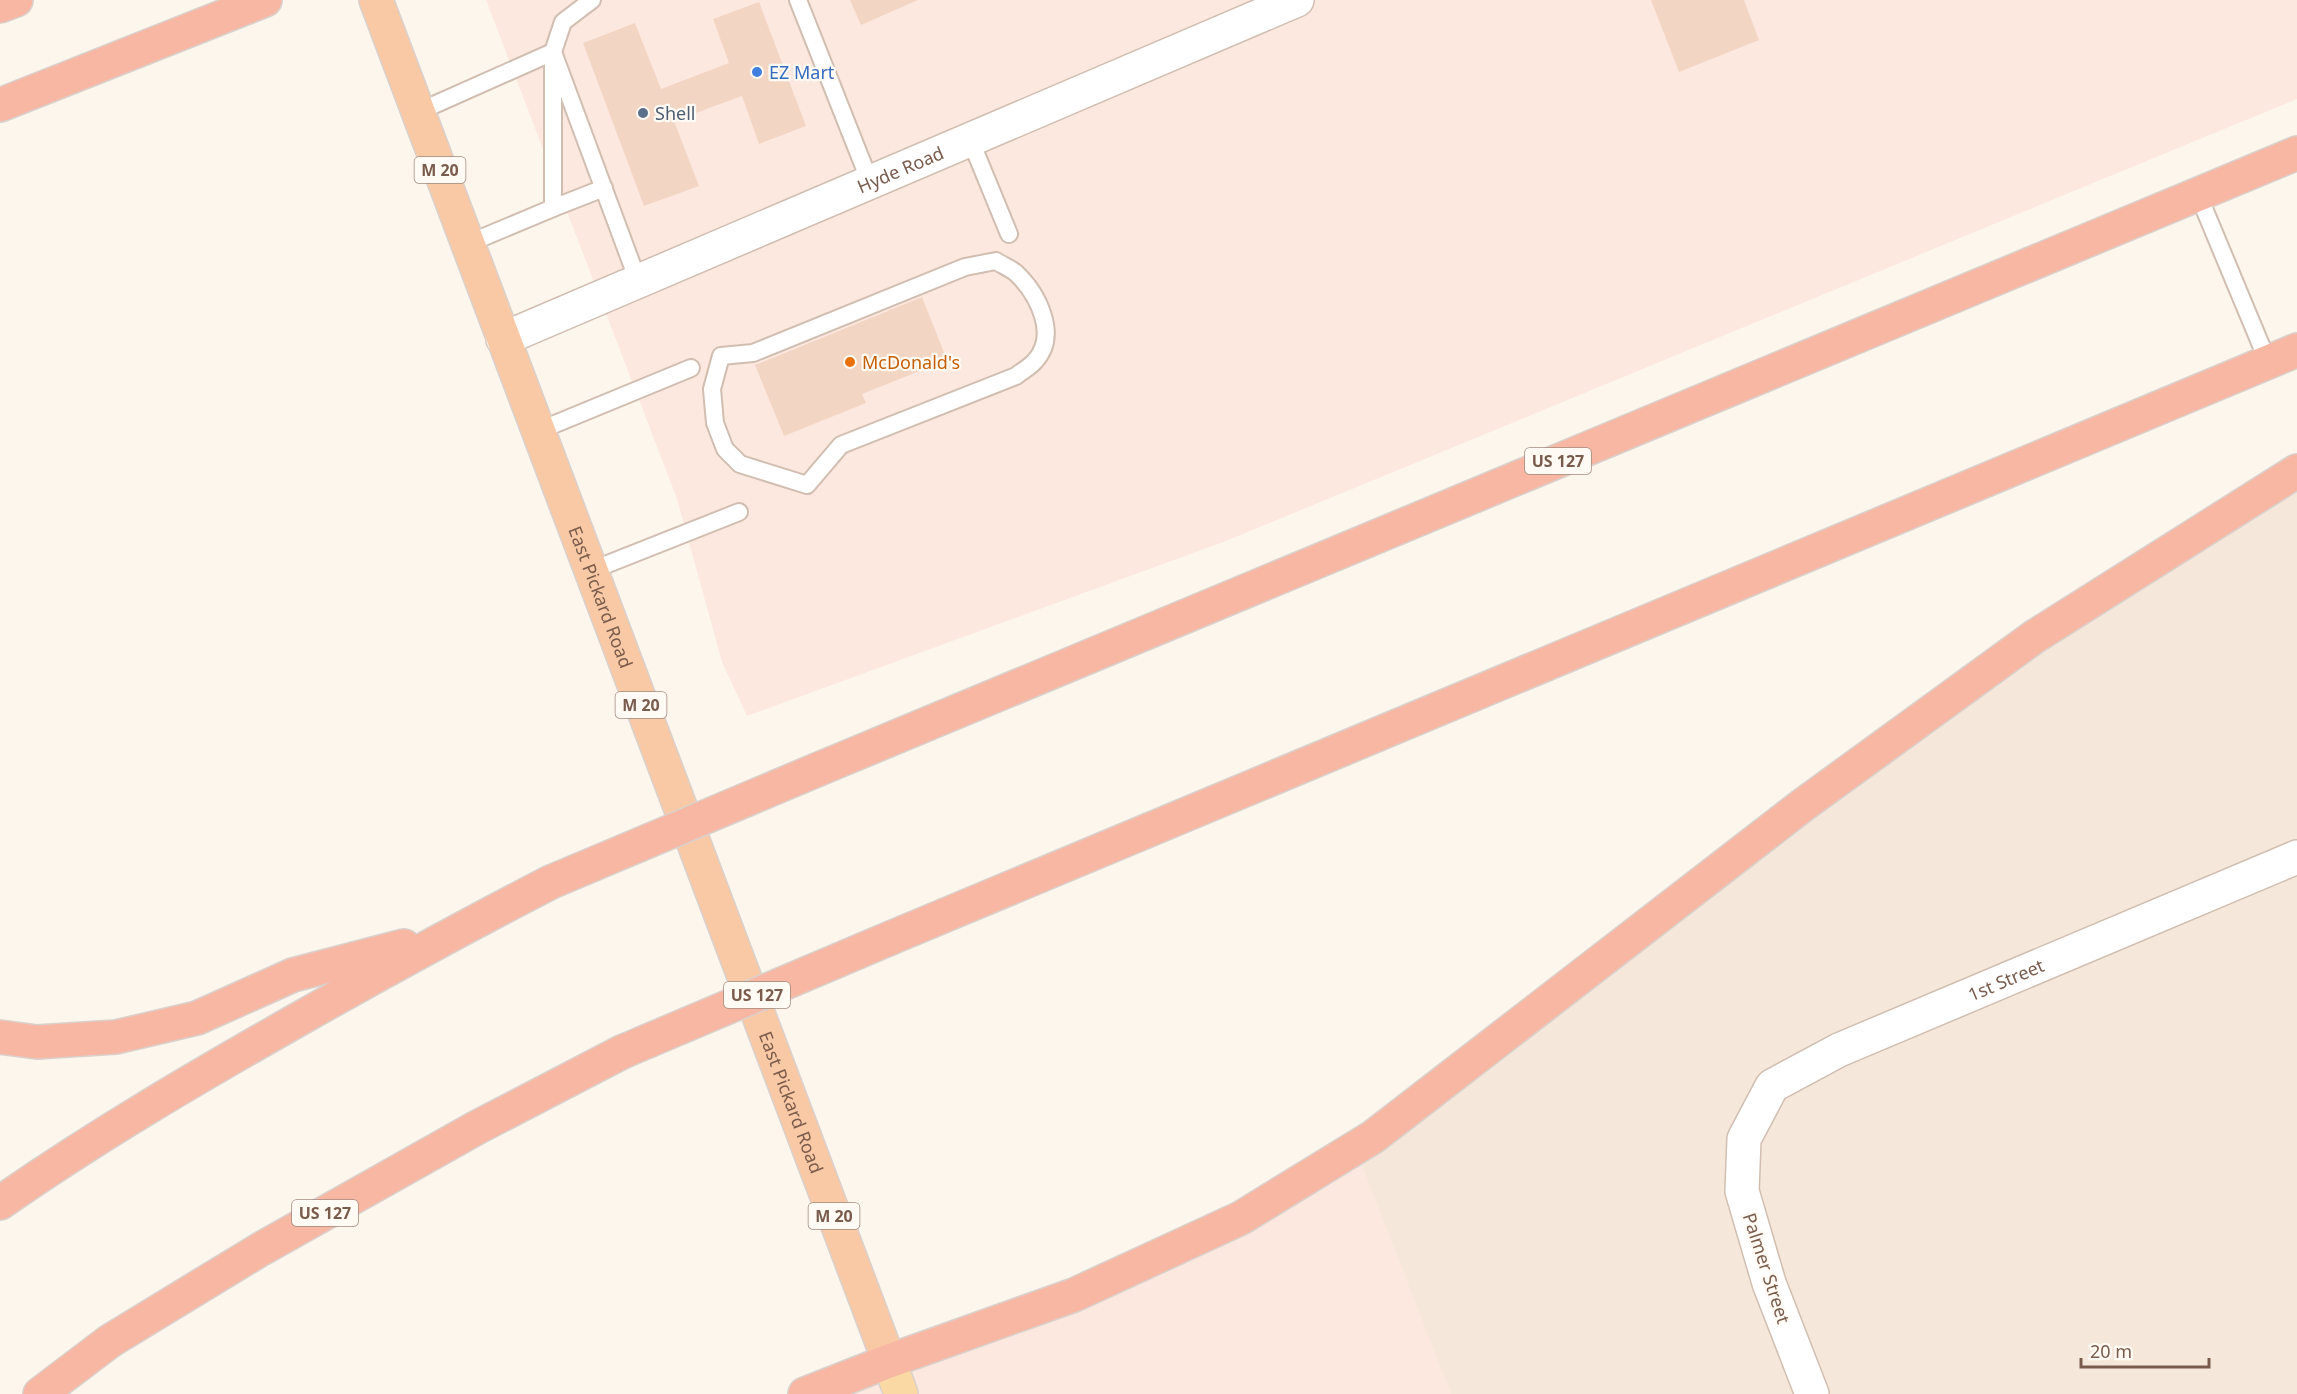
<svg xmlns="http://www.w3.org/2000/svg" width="2297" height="1394" font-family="'Noto Sans',sans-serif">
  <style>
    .residential { fill: #f5e8da }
    .commercial { fill: #fde8e0 }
    .building { fill: #f3d5c3 }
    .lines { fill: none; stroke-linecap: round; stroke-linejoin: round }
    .service-casing { stroke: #d1beb0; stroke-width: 20 }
    .minor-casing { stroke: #d1beb0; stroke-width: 36 }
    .primary-casing { stroke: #dad1cd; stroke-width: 36 }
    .trunk-casing { stroke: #dad1cd; stroke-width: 36 }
    .motorway-casing { stroke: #dad1cd; stroke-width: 36 }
    .service { stroke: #fff; stroke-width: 16 }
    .minor { stroke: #fff; stroke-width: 33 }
    .primary { stroke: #fbd9a5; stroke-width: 33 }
    .trunk { stroke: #f9c8a4; stroke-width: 33 }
    .motorway { stroke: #f7b7a3; stroke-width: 33 }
    .motorway-bridge-casing { stroke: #dad1cd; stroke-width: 36; stroke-linecap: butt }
    .motorway-bridge { stroke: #f7b7a3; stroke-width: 33 }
    .shop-dot { fill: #3f7fe0; stroke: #fffaf3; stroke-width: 2 }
    .service-dot { fill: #5c6f8a; stroke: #fffaf3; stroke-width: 2 }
    .food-dot { fill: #e8710a; stroke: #fffaf3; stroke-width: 2 }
    .labels { text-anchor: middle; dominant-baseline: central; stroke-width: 4.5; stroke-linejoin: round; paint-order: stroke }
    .shield { fill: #fffaf3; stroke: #a28b7f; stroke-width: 1.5 }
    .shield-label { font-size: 16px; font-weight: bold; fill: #7a5c4d }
    .shop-label { font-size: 18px; fill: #366cbe; stroke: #fffaf3; text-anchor: start }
    .service-label { font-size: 18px; fill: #4e5e75; stroke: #fffaf3; text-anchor: start }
    .street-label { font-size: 18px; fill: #7a5c4d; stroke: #fffaf3 }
    .food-label { font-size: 18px; fill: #c56008; stroke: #fffaf3; text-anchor: start }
  </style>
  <rect width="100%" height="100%" fill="#fdf6ec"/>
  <path class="residential" d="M2297,478V1394H1447L1355,1148L1803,805Z"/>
  <g class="commercial">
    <path d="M486,0H2297V99L1226,541L747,716L722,662L677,499Z"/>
    <path d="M1355,1148L1451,1394H816L1074,1295Z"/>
  </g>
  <g class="building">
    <path d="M850,0H918L861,25Z"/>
    <path d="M1651,0H1744L1759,40L1679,72Z"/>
    <path d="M759,2L806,126L759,144L742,96L674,121L699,186L644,206L583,43L635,23L661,89L729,63L713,19Z"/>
    <path d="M922,297L947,360L862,394L866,403L784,436L755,365Z"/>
  </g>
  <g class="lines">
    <defs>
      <g id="service">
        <path d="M798,0L870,182"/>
        <path d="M418,112L553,52L638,281"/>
        <path d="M970,139L1009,234"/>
        <path d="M2198,194L2268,362"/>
        <path d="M553,208L604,188"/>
        <path d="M467,244L553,208V52L563,22L592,0"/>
        <path d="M996,261C1002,265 1010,268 1016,273C1038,294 1059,335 1035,361C1030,367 1022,371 1016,376L841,445L807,485L740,464L725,449L715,423L712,389L721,356L753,353L965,267Z"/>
        <path d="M538,431L691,368"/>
        <path d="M590,571L739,512"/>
      </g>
      <g id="minor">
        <path id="s1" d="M503,339L1297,0"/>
        <path id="s2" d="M1812,1394L1769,1283L1742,1191L1744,1139L1772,1086L1839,1050L2297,857"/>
      </g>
      <path id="primary" d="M889,1361L901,1394"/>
      <g id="trunk">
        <path id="s3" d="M376,0L889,1361"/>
      </g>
      <g id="motorway">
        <path d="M0,6L16,0"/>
        <path d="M0,105L265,0"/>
        <path d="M819,769L2297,153"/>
        <path d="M893,937L2297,350"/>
        <path d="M0,1037L37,1042L116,1037L197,1018L293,975L404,946"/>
        <path d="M0,1203C96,1136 197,1077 299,1019C382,972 466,926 551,882"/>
        <path d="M40,1394L110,1341L261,1249L476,1128L622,1052"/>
        <path d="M805,1394L889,1361L1074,1295L1241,1218L1373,1137L1803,805L2034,637L2297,471"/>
      </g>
    </defs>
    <use href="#service" class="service-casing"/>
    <use href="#minor" class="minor-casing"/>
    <use href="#primary" class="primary-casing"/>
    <use href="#trunk" class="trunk-casing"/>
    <use href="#motorway" class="motorway-casing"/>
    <use href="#service" class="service"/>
    <use href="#minor" class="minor"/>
    <use href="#primary" class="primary"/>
    <use href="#trunk" class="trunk"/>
    <use href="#motorway" class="motorway"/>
    <defs>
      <g id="motorway-bridge">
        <path d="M551,882L819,769"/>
        <path d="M622,1052L893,937"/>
      </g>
    </defs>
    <use href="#motorway-bridge" class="motorway-bridge-casing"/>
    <use href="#motorway-bridge" class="motorway-bridge"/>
  </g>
  <circle class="shop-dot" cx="757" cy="72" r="6"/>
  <circle class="service-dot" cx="643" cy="113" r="6"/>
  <circle class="food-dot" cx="850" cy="362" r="6"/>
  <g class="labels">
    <g class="shield">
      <rect x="414.5" y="157" width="51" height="26" rx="4.5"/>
      <rect x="1525" y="448" width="66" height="26" rx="4.5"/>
      <rect x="615.5" y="692" width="51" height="26" rx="4.5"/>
      <rect x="724" y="982" width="66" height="26" rx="4.5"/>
      <rect x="292" y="1200" width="66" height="26" rx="4.5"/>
      <rect x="808.5" y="1203" width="51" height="26" rx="4.5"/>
    </g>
    <g class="shield-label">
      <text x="440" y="170">M 20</text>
      <text x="1558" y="461">US 127</text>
      <text x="641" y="705">M 20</text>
      <text x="757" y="995">US 127</text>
      <text x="325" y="1213">US 127</text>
      <text x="834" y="1216">M 20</text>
    </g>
    <g class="shop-label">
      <text x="769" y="72">EZ Mart</text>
    </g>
    <g class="service-label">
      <text x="655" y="113">Shell</text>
    </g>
    <g class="street-label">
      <text stroke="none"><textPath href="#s1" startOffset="432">Hyde Road</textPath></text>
      <text stroke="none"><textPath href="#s3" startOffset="638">East Pickard Road</textPath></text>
      <text stroke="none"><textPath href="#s2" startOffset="584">1st Street</textPath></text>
      <text stroke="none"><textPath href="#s3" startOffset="1178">East Pickard Road</textPath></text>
      <text transform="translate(1767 1268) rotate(72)">Palmer Street</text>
    </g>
    <g class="food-label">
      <text x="862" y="362">McDonald's</text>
    </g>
  </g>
  <path d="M2081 1358v9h128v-9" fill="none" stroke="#7a5c4d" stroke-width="3"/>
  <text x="2090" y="1358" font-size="18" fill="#7a5c4d" stroke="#fffaf3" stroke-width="4.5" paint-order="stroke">20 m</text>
</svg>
